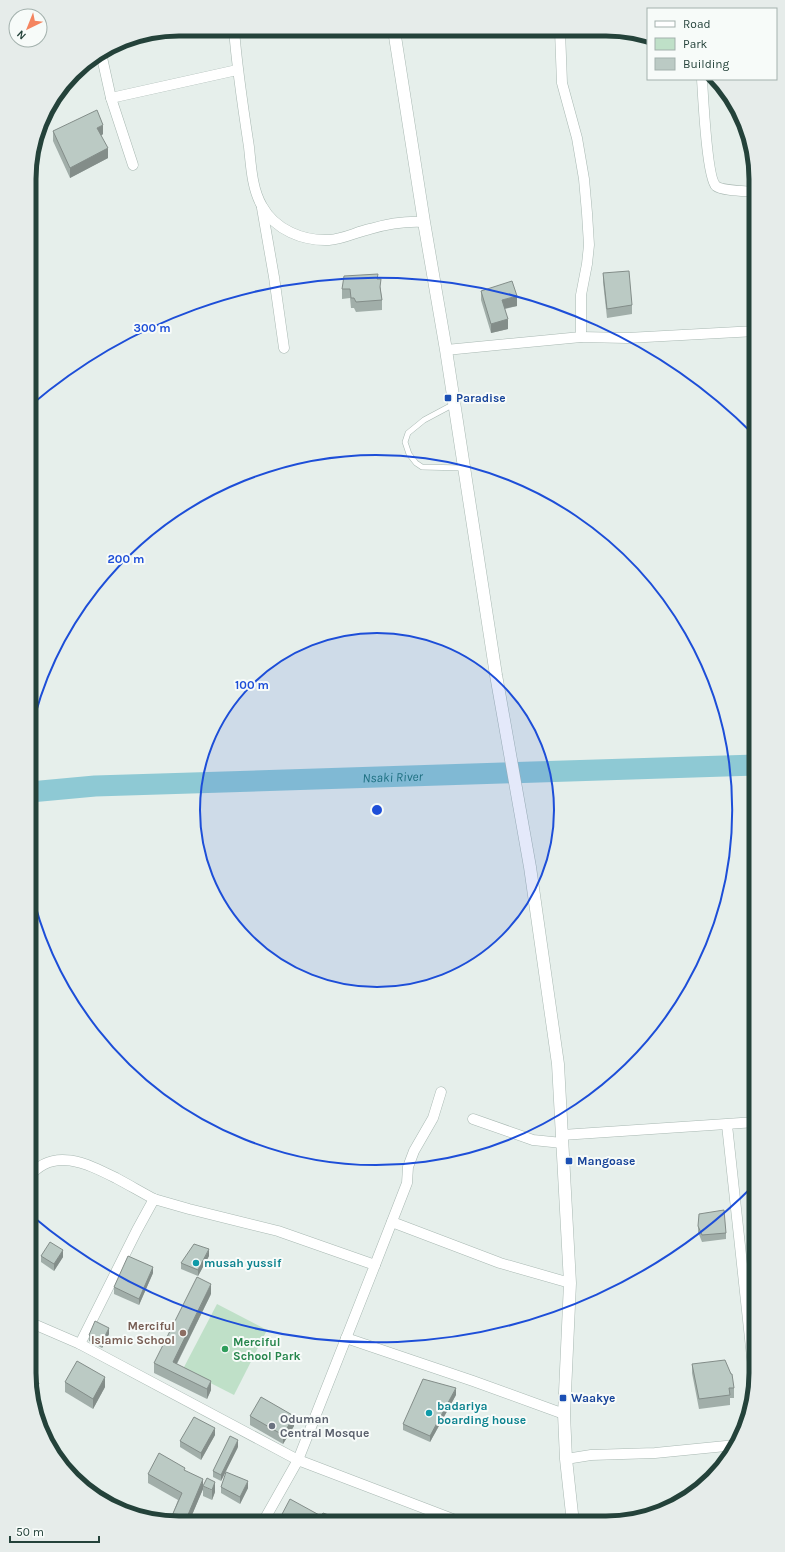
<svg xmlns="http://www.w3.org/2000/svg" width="785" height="1552" font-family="Karla,sans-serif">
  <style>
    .green { fill: #bfe0c8 }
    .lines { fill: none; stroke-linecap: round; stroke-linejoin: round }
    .river { stroke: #8ec9d4; stroke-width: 21 }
    .service-casing { stroke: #a8b8b2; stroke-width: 6 }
    .minor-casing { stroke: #a8b8b2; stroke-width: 11 }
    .tertiary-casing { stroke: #a8b8b2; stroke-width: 13 }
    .service { stroke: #fff; stroke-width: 5 }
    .minor { stroke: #fff; stroke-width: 10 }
    .tertiary { stroke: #fff; stroke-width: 12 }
    .wall { fill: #a1aea9 }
    .shaded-wall { fill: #838d89 }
    .building { fill: #bbcac4; stroke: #838d89 }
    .ring { fill: none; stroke: #1d4ed8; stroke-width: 2 }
    .transit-dot { fill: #1a4fb4; stroke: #f7fbf9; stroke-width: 1.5 }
    .culture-dot { fill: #0f9aa8; stroke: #f7fbf9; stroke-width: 1.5 }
    .education-dot { fill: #8d6e63; stroke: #f7fbf9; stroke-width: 1.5 }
    .leisure-dot { fill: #2e9e5b; stroke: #f7fbf9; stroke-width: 1.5 }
    .worship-dot { fill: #6b7280; stroke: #f7fbf9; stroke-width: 1.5 }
    .labels { text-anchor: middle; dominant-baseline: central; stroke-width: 4; stroke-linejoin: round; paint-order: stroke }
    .transit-label { font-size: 12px; font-weight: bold; fill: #164399; stroke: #f7fbf9; text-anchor: start }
    .culture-label { font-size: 12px; font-weight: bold; fill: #0d838f; stroke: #f7fbf9; text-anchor: start }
    .education-label { font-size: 12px; font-weight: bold; fill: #785e54; stroke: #f7fbf9; text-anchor: end }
    .leisure-label { font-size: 12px; font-weight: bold; fill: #27864d; stroke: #f7fbf9; text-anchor: start }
    .worship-label { font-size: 12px; font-weight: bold; fill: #5b616d; stroke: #f7fbf9; text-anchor: start }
    .water-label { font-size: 13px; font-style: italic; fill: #1c6f80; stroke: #f7fbf9 }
    .rim { fill: none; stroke: #24423a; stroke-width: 5 }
    .centre { fill: #1d4ed8; stroke: #f7fbf9; stroke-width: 2 }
    .ring-label { font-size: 12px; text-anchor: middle; font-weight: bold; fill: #1d4ed8; stroke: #f7fbf9; stroke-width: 4; stroke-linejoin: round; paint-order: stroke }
  </style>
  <rect width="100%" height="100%" fill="#e6efeb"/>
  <path class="green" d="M217,1304L267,1330L234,1395L183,1369Z"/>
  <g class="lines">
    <path class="river" id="s1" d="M30,792L95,786L756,765"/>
    <defs>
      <path id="service" d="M454,404L424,420L408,433L405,442L409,454L416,463L422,467L463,468"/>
      <g id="minor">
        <path d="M234,29C237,69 243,108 249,147C251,166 252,189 262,206C275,230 303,241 329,240C344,239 356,232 370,229C387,224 406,221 424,222"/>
        <path d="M560,31L562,83L577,138L584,179L587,213L589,245L587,264L581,295V337"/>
        <path d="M101,53L111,98L133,165"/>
        <path d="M702,79C703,95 707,178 716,186C722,191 747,191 756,192"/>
        <path d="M111,98L237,70"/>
        <path d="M262,208L274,277L284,348"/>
        <path d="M446,350L581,337L627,338L756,331"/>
        <path d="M473,1119L533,1140L562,1143"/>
        <path d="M727,1125L755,1385"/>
        <path d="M562,1135L756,1122"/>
        <path d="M29,1177C53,1146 88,1164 116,1178C129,1185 141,1192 154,1199"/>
        <path d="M154,1199L189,1209L278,1231L375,1265L298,1460L80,1344L137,1230Z"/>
        <path d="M392,1222L500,1263L570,1283"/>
        <path d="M375,1265L407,1183L408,1167L414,1151L433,1118L441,1092"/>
        <path d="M29,1322L80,1344"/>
        <path d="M346,1338L473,1381L564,1414"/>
        <path d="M566,1459L591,1455L655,1453L736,1445"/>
        <path d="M263,1522L298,1460L463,1523"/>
      </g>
      <path id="tertiary" d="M394,30L424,222L446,350L496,675L530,867L558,1064L570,1283L564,1414L566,1459L573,1523"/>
    </defs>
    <use href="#service" class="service-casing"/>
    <use href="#minor" class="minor-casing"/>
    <use href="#tertiary" class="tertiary-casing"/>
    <use href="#service" class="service"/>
    <use href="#minor" class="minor"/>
    <use href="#tertiary" class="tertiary"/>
  </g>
  <g class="wall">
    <path d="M53,131L103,134L101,136L108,158L70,178L53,141Z"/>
    <path d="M603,273L632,305V314L607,318L603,282Z"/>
    <path d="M378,279L381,289V292L382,300V310L356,312L354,308H351L350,298L342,299V289Z"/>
    <path d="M481,291L517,306L505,309L508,329L491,333L481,300Z"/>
    <path d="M30,510L37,553V563H30Z"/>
    <path d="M698,1226L726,1233V1239L702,1242L698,1232Z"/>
    <path d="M41,1256L63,1257L54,1271L41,1262Z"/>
    <path d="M209,1256L198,1276L181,1269V1263Z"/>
    <path d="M153,1273L139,1305L114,1294V1287Z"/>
    <path d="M211,1294L177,1364L211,1390L207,1399L154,1373V1363Z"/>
    <path d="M109,1334L102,1348L89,1341V1335Z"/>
    <path d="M692,1364L734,1388V1398H730V1405L699,1409L692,1373Z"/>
    <path d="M65,1382L105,1387L93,1409L65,1392Z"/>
    <path d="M456,1395L430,1442L403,1430V1424Z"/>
    <path d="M250,1416L294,1426L283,1444L250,1425Z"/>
    <path d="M215,1435L201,1460L180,1447V1441Z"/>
    <path d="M238,1447L221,1481L213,1477V1471Z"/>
    <path d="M185,1471L203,1486L215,1492L212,1500L203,1496V1489L189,1522H171V1518L178,1500L148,1483V1474Z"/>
    <path d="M221,1487L248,1488L240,1504L221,1493Z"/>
  </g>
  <g class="shaded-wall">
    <path d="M103,125V134L97,138V128Z"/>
    <path d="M108,148V158L70,178V168Z"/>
    <path d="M517,296V306L502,309V300Z"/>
    <path d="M508,319V329L491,333V324Z"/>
    <path d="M209,1249V1256L198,1276V1270Z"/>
    <path d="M63,1250V1257L54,1271V1264Z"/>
    <path d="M153,1267V1273L139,1305V1299Z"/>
    <path d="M211,1284V1294L173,1371V1362Z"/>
    <path d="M109,1328V1334L102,1348V1342Z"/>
    <path d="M105,1377V1387L93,1409V1399Z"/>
    <path d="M211,1381V1390L207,1399V1389Z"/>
    <path d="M39,1383V1392L34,1406L33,1399Z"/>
    <path d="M456,1388V1395L430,1442V1436Z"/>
    <path d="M294,1416V1426L283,1444V1435Z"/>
    <path d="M215,1428V1435L201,1460V1453Z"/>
    <path d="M238,1440V1447L221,1481V1475Z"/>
    <path d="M203,1479V1489L189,1522H185Z"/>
    <path d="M248,1481V1488L240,1504V1497Z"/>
    <path d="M215,1482V1492L212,1500V1490Z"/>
  </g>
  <g class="building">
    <path d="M97,110L103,125L97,128L108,148L70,168L53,131Z"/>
    <path d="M629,271L632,305L607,309L603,273Z"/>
    <path d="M378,274L377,279H381L380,287L382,300L356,302L354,298H351L350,289H342L344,276Z"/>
    <path d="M512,281L517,296L502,300L508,319L491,324L481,291Z"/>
    <path d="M30,510H34L37,553H30Z"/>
    <path d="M724,1210L726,1233L702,1235L698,1226L699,1214Z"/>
    <path d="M50,1242L63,1250L54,1264L41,1256Z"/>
    <path d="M194,1244L209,1249L198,1270L181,1263Z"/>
    <path d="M128,1256L153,1267L139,1299L114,1287Z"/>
    <path d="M197,1277L211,1284L173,1362L211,1381L207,1389L154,1363Z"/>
    <path d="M95,1321L109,1328L102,1342L89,1335Z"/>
    <path d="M725,1360L731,1374H732L734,1388H729L730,1395L699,1399L692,1364Z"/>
    <path d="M77,1361L105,1377L93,1399L65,1382Z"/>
    <path d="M30,1379L39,1383L33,1399Z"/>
    <path d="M423,1379L456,1388L430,1436L403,1424Z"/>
    <path d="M261,1397L294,1416L283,1435L250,1416Z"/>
    <path d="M194,1417L215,1428L201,1453L180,1441Z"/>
    <path d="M230,1436L238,1440L221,1475L213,1471Z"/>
    <path d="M159,1453L185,1468L184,1470L203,1479L185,1522H181L171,1518L182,1493L148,1474Z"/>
    <path d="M226,1472L248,1481L240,1497L221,1487Z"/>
    <path d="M704,1476H713L704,1485Z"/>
    <path d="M207,1478L215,1482L212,1490L203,1486Z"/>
    <path d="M290,1499L321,1516L323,1513L348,1522H276L279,1518H280Z"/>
  </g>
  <circle cx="377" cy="810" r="177" fill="#1d4ed8" fill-opacity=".12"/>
  <g class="ring">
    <circle cx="377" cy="810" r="177"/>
    <path d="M30 736A355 355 0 1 1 30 884"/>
    <path d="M753 1186A532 532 0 0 1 31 1215M31 405A532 532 0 0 1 753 434"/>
  </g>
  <g class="transit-dot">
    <rect x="444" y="394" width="8" height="8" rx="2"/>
    <rect x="565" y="1157" width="8" height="8" rx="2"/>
    <rect x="559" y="1394" width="8" height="8" rx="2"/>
  </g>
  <g class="culture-dot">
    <circle cx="196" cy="1263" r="4"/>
    <circle cx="429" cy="1413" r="4"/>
  </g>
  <circle class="education-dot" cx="183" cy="1333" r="4"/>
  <circle class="leisure-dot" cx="225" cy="1349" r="4"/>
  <circle class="worship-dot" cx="272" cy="1426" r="4"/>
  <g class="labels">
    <g class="transit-label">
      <text x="456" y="398">Paradise</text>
      <text x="577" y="1161">Mangoase</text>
      <text x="571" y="1398">Waakye</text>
    </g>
    <g class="culture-label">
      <text x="204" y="1263">musah yussif</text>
      <text x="437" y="1406">badariya<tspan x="437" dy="14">boarding house</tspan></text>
    </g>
    <g class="education-label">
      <text x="175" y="1326">Merciful<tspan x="175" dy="14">Islamic School</tspan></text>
    </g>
    <g class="leisure-label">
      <text x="233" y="1342">Merciful<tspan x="233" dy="14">School Park</tspan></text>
    </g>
    <g class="worship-label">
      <text x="280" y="1419">Oduman<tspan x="280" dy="14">Central Mosque</tspan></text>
    </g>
    <g class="water-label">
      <text stroke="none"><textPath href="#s1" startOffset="363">Nsaki River</textPath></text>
    </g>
  </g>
  <path d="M0 0H785V1552H0ZM179 36H606A143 143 0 0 1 749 179V1373A143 143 0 0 1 606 1516H179A143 143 0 0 1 36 1373V179A143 143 0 0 1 179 36Z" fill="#e6ecea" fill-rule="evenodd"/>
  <path class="rim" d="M179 36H606A143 143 0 0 1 749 179V1373A143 143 0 0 1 606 1516H179A143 143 0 0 1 36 1373V179A143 143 0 0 1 179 36Z"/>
  <circle cx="377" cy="810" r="6" class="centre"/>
  <g class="ring-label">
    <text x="152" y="332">300 m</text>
    <text x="126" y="563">200 m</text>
    <text x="252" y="689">100 m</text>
  </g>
  <rect x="647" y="8" width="130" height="72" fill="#f7fbf9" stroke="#a3b1ad"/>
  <rect x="655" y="21" width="20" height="6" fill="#ffffff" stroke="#a3b1ad"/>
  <text x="683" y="28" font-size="12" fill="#24423a">Road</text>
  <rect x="655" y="38" width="20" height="12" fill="#bfe0c8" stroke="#a3b1ad"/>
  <text x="683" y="48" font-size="12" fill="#24423a">Park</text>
  <rect x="655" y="58" width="20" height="12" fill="#bbcac4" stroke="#a3b1ad"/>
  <text x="683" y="68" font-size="12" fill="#24423a">Building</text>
  <g transform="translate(28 28) rotate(223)"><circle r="19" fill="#f7fbf9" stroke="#a3b1ad"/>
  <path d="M0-3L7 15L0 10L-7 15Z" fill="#f4845f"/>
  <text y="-6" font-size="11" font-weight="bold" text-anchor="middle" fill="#24423a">N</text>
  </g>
  <path d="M10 1536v6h89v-6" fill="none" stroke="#24423a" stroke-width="2"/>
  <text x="16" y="1536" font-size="12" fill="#24423a" stroke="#f7fbf9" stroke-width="3" paint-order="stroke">50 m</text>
</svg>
